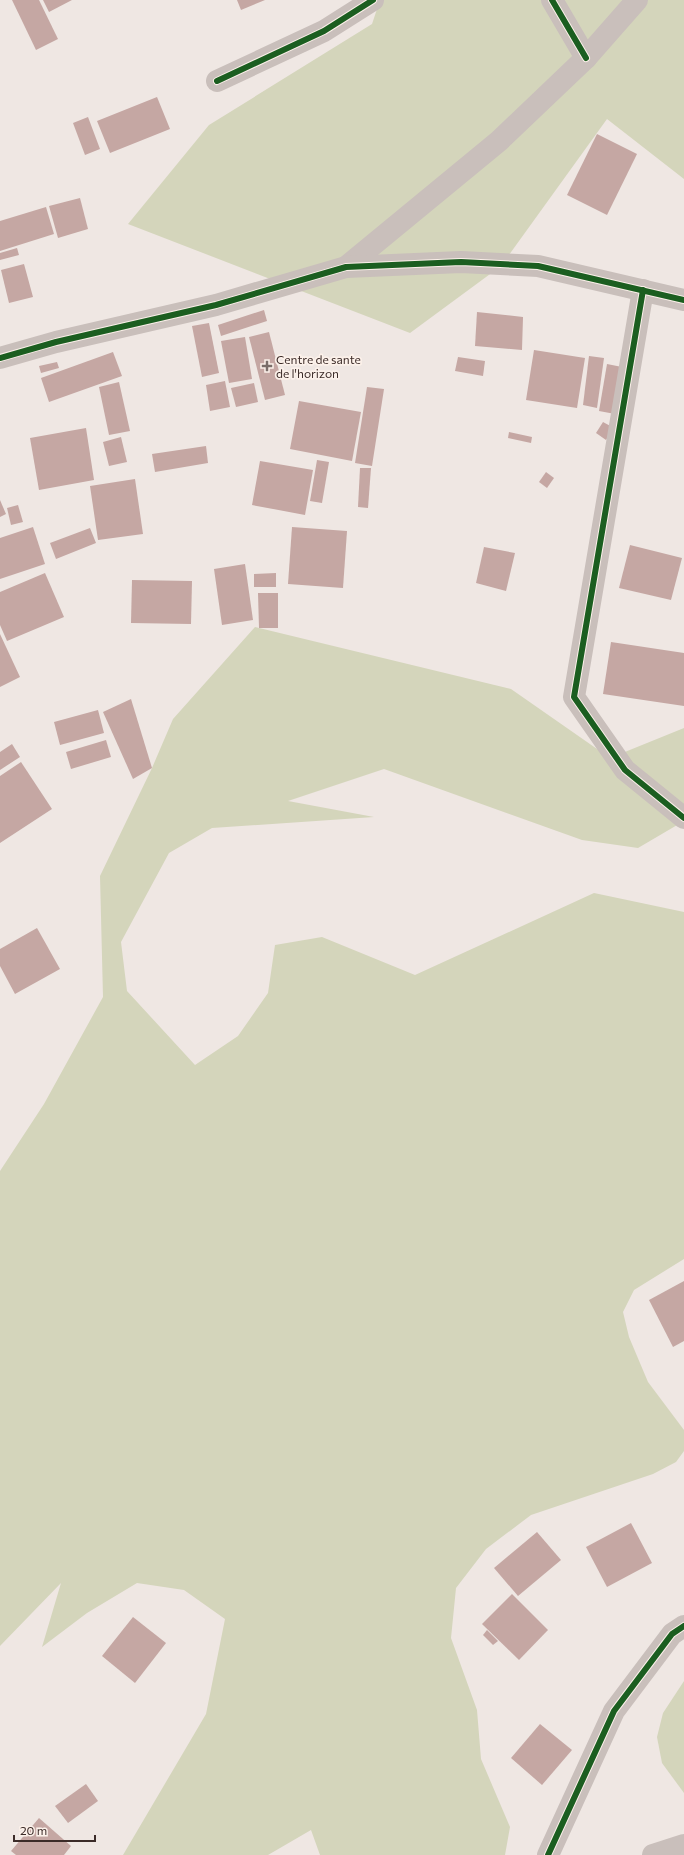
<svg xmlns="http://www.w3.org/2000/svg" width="684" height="1855" font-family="Commissioner,sans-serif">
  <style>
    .green { fill: #d4d5bb }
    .building { fill: #c5a7a3 }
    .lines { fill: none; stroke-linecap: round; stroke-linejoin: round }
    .minor { stroke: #c9bfbb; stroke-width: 22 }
    .cycleway-casing { stroke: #fcf1ea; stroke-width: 8 }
    .cycleway { stroke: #1b5e20; stroke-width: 6 }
    .poi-dot { fill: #7a6d69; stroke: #fcf1ea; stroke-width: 1.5 }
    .labels { text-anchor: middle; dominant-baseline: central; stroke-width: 3.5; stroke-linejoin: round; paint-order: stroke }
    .poi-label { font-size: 12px; fill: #3b2b28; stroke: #fcf1ea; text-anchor: start }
  </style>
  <rect width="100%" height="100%" fill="#efe7e3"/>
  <g class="green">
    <path d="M380,0H684V179L607,119L501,266L410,333L128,224L209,125L372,24Z"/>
    <path d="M255,627L511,689L610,758L684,728V821L638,848L582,840L384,769L288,801L374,817L212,828L169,853L121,942L127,991L195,1065L238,1036L268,993L275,945L322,937L415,975L594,893L684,912V1259L634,1290L623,1312L629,1337L648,1382L684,1430V1451L676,1462L653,1474L531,1515L486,1549L456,1588L451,1638L477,1710L481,1759L510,1827L505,1855H320L311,1830L268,1855H123L206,1714L225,1619L184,1590L137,1583L87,1613L42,1647L61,1583L0,1646V1171L44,1104L103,997L100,876L152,768L173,719Z"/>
    <path d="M684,1681V1793L662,1763L657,1737L663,1713Z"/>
  </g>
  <g class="building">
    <path d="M12,0H39L58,39L36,50Z"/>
    <path d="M43,0H72L49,12Z"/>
    <path d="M237,0H265L241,10Z"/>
    <path d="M157,97L170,129L110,153L97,121Z"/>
    <path d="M88,117L100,149L85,155L73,123Z"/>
    <path d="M597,134L637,154L607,215L567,195Z"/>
    <path d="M80,198L88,229L58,238L49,206Z"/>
    <path d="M46,207L54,234L0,251V221Z"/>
    <path d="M17,248L19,255L0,260V253Z"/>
    <path d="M24,264L33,297L9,303L1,270Z"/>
    <path d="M264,310L267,321L221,336L218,325Z"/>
    <path d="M477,312L523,317L522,350L475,346Z"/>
    <path d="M209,323L219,373L202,377L192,326Z"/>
    <path d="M269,332L285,395L265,400L249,337Z"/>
    <path d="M245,337L252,379L229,383L221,341Z"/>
    <path d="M534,350L585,358L577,408L526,400Z"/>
    <path d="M113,352L122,376L49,402L41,378Z"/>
    <path d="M589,356L604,358L597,408L583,405Z"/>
    <path d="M458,357L485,361L483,376L455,371Z"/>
    <path d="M57,362L59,368L41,373L39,366Z"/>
    <path d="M607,364L622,367L615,414L599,411Z"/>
    <path d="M225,381L230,407L210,411L206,385Z"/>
    <path d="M119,382L130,431L109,435L99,387Z"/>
    <path d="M254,383L258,402L236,407L231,388Z"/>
    <path d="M367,387L384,389L372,466L355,463Z"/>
    <path d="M299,401L361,412L352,461L290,449Z"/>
    <path d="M603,422L614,428L606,440L596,433Z"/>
    <path d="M86,428L94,480L39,490L30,438Z"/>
    <path d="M509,432L532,437L531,443L508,438Z"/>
    <path d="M121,437L127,462L109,466L103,442Z"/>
    <path d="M206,446L208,463L155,472L152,454Z"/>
    <path d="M317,460L329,462L322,503L310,501Z"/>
    <path d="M260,461L313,470L305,515L252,505Z"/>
    <path d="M360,468H371L368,508L358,507Z"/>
    <path d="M546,472L554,478L547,488L539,482Z"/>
    <path d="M135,479L143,534L98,540L90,486Z"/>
    <path d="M0,500L6,514L0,517Z"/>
    <path d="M18,505L23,522L11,525L7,508Z"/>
    <path d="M33,527L45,564L0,579V538Z"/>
    <path d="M292,527L347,531L343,588L288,584Z"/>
    <path d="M90,528L96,543L56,559L50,543Z"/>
    <path d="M630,545L682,558L671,600L619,588Z"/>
    <path d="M484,547L515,553L506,591L476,583Z"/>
    <path d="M245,564L253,620L222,625L214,569Z"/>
    <path d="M45,573L64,617L7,641L0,625V592Z"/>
    <path d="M276,573V587H254V574Z"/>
    <path d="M132,580L192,581L191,624L131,623Z"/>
    <path d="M258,593H278V628H259Z"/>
    <path d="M0,634L20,677L0,687Z"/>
    <path d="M611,642L684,653V706L603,694Z"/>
    <path d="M131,699L152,768L133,779L103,712Z"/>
    <path d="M98,710L104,733L60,745L54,722Z"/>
    <path d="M106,740L111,757L71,769L66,752Z"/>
    <path d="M12,744L20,757L0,770V752Z"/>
    <path d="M21,762L52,809L0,843V776Z"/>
    <path d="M37,928L60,969L15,994L0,966V949Z"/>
    <path d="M684,1281V1341L673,1347L649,1300Z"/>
    <path d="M631,1523L652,1563L607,1587L586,1547Z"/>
    <path d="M537,1532L561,1560L518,1596L494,1568Z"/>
    <path d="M512,1594L548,1630L519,1660L482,1624Z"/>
    <path d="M133,1617L166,1643L135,1683L102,1656Z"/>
    <path d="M487,1630L498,1641L493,1645L483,1635Z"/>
    <path d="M540,1724L572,1750L542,1785L511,1758Z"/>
    <path d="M86,1784L98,1801L68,1823L55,1806Z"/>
    <path d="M39,1818L71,1846L64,1855H16L11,1851Z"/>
  </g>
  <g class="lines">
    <g class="minor">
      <path d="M552,0L586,58"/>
      <path d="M217,81L324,31L373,0"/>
      <path d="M346,267L499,141L586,58L637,0"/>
      <path d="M643,290L574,697L625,770L684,818"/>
      <path d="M0,358L56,342L216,305L346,267L461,262L538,266L684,300"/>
      <path d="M548,1855L614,1711L672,1634L684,1626"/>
      <path d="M653,1855L684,1845"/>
    </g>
    <defs>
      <g id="cycleway">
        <path d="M552,0L586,58"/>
        <path d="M217,81L324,31L373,0"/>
        <path d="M643,290L574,697L625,770L684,818"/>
        <path d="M0,358L56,342L216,305L346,267L461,262L538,266L684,300"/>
        <path d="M548,1855L614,1711L672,1634L684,1626"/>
      </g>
    </defs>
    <use href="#cycleway" class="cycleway-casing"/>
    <use href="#cycleway" class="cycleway"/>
  </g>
  <path class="poi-dot" d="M265 360h4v4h4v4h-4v4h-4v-4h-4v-4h4z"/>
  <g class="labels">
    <g class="poi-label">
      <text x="276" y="359">Centre de sante<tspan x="276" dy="14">de l'horizon</tspan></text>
    </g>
  </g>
  <path d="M14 1835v6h81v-6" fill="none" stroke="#3b2b28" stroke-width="2"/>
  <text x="20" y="1835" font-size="12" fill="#3b2b28" stroke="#fcf1ea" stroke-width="3" paint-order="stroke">20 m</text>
</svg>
